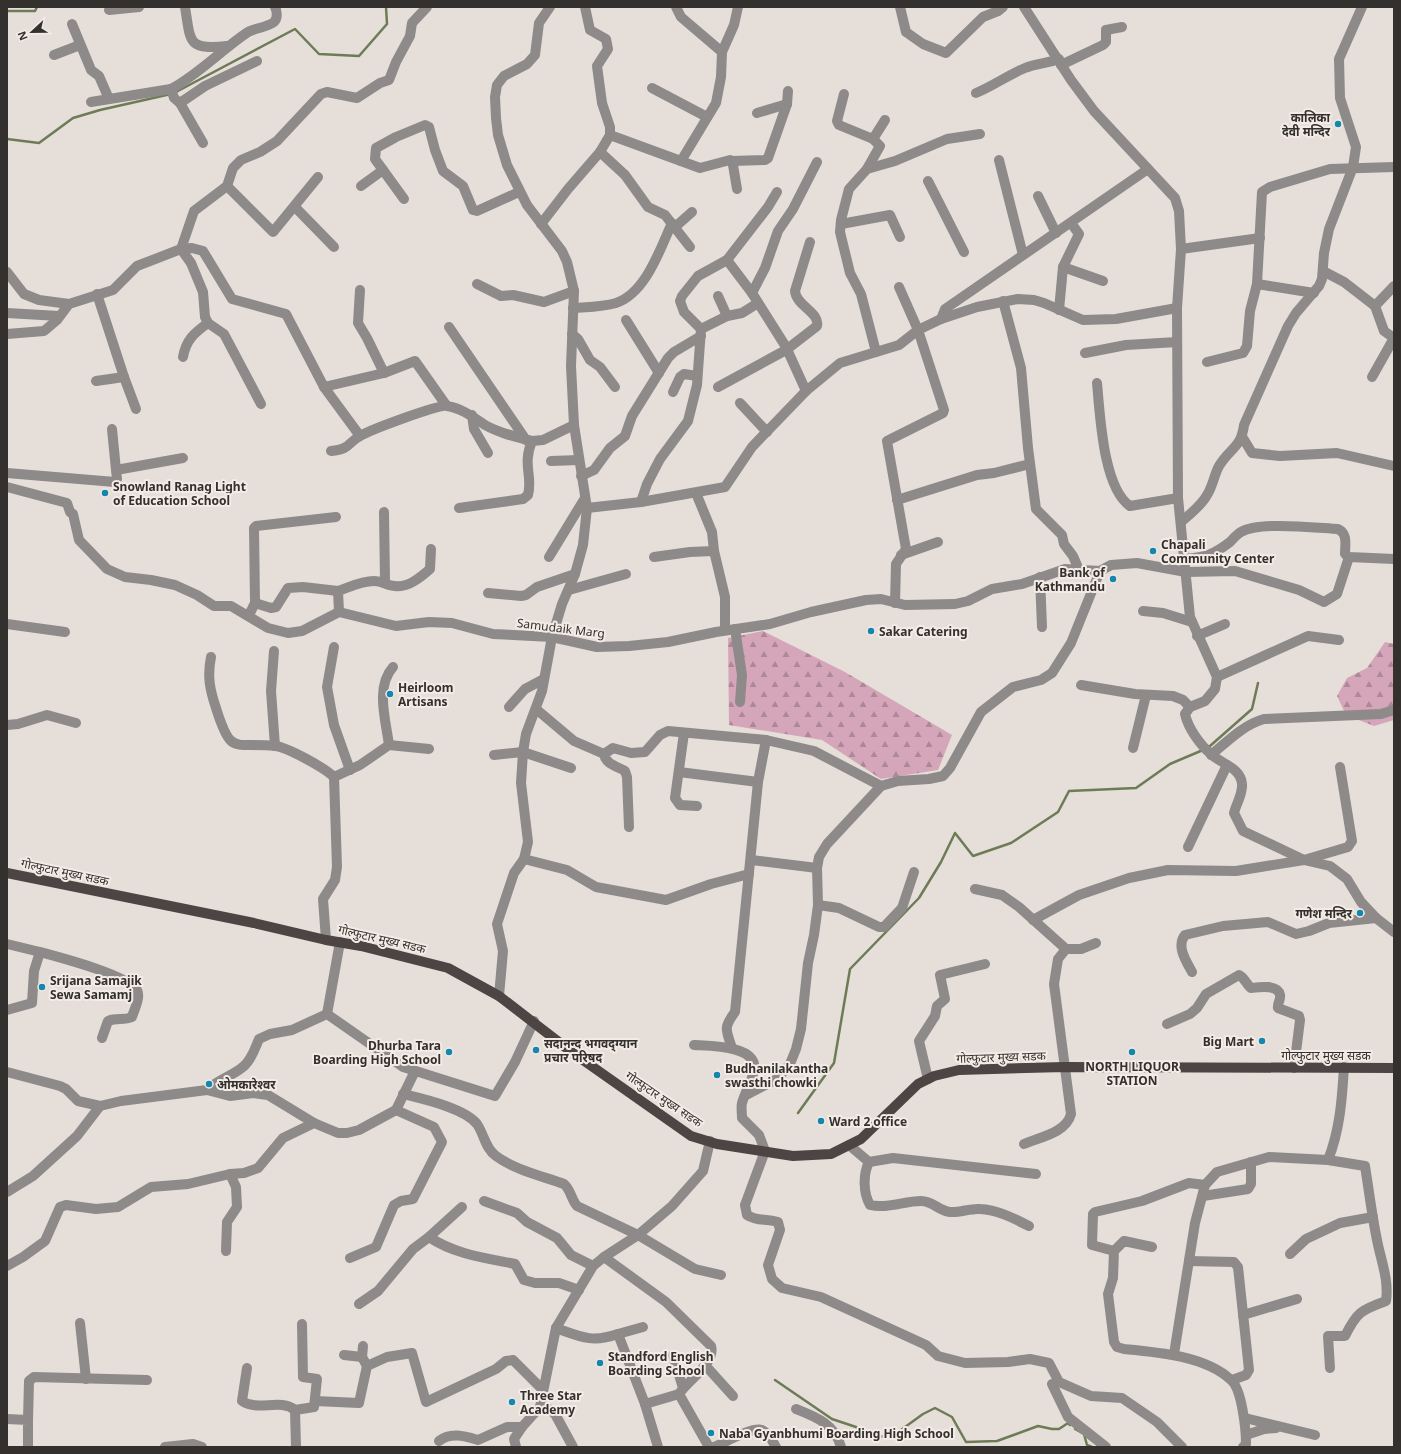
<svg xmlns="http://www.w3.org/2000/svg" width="1401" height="1454" font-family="'Noto Sans','Noto Sans Devanagari',sans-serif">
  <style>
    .forest { fill: url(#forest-firs) }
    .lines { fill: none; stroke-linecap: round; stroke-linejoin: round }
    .stream { stroke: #6d7c56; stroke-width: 2.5 }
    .minor { stroke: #8e8a89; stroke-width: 10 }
    .major { stroke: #4c4544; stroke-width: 10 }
    .poi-dot { fill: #1586ac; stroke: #f3ebe5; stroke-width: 1.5 }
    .labels { text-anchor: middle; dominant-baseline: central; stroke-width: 4; stroke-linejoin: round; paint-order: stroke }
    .poi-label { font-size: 12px; font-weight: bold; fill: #33302d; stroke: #f3ebe5; text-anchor: start }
    .street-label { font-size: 12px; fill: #33302d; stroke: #f3ebe5 }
  </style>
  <defs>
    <pattern id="forest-firs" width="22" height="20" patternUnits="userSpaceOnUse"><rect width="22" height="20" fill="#d5a6b9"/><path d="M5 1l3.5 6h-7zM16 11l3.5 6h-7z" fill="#ad8897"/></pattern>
  </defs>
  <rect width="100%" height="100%" fill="#e6ded8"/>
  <g class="forest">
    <path d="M763,631L845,672L952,735L938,770L881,779L822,740L729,725L728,638Z"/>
    <path d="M1385,642L1394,644V720L1374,726L1346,715L1337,696L1347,678L1367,668Z"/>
  </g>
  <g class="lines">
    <g class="stream">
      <path d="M7,11H35L37,7"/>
      <path d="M176,92L295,29L319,54L359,56L387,24L386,7"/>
      <path d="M7,139L39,143L73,118L100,110L171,94"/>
      <path d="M1210,746L1252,709L1258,683"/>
      <path d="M798,1113L834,1063L850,969L919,898L941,862L955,833L973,856L1011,843L1058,812L1069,791L1136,788L1170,764L1203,750"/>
      <path d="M775,1380L832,1419L859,1428L877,1437L894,1435L923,1414L935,1408L952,1417L966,1442L997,1441L1038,1426L1052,1429H1059L1068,1423L1070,1425"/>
      <path d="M1075,1429L1084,1434L1087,1445L1092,1447"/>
    </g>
    <g class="minor">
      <path d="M185,7C191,43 187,50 227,46"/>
      <path d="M676,7L681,17L722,52"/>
      <path d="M900,7L906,32L923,44L946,53L983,17L998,11L1003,7"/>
      <path d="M1024,7L1071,80L1094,111L1175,198L1179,211L1181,249L1177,308L1178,498L1190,617L1217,677L1215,689L1205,701L1190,707L1185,714C1188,728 1200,745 1212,755C1222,764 1241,768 1242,784C1243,794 1236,804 1234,813L1243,831L1304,860L1330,866L1347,879L1361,902L1376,918L1394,932"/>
      <path d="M109,10L139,7"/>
      <path d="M72,24L89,65L91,70L99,76L109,99"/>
      <path d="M54,55L80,45"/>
      <path d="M1061,65L1103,45L1106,42V30L1122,27"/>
      <path d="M652,88L707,117"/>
      <path d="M976,93C993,86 1008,75 1025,68C1034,64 1048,63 1059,59"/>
      <path d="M844,94L837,121L839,125L873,139L880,146L867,169"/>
      <path d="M91,102L171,89"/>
      <path d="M180,103L205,86L257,61"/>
      <path d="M757,113L787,104L788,91"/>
      <path d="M610,135L700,168L730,160L733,165L737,189"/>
      <path d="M873,139L885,120"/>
      <path d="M203,143L180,103L174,98L171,89C199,74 221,50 248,32C256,28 268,27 274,22C278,18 277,11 275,7"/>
      <path d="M600,152L625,175L648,207L665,215L690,247"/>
      <path d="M999,160L1023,255"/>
      <path d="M681,161L716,103L721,77L722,52L734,25L738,7"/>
      <path d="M732,161L765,160L768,158L787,104"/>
      <path d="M928,181L964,252"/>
      <path d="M227,186L273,232L318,177"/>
      <path d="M361,186L383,170"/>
      <path d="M1038,196L1056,233"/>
      <path d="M404,199L375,159L376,148L396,137L425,125L429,127L435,150L443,171L463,186L473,210L477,211L519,192"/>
      <path d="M295,207L334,247"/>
      <path d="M541,224L568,189L600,152L610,135V127L602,103L597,66L608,49L606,39L590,30L585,7"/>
      <path d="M841,224L890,215L900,237"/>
      <path d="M675,227L692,212"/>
      <path d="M181,249L192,248L203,251L232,299L286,314L324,387L360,436"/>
      <path d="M181,249L191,263L203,292L205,317L208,323L224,334L261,404"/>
      <path d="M1181,249L1260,238"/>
      <path d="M727,260L752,293"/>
      <path d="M1063,267L1103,281"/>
      <path d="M1323,271L1344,282L1375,306L1394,286"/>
      <path d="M7,272L24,294L39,300L69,304"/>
      <path d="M477,284L501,296L513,295L544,302L574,291"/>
      <path d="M1257,284L1314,293"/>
      <path d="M360,290L358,323L367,338L384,373"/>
      <path d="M97,294L124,377L136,409"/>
      <path d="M718,296L727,316"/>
      <path d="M1003,301L1021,368L1028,448L1036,509L1062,535L1064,544L1073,556L1079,570"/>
      <path d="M1375,306L1384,331L1394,338"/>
      <path d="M573,308C587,307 603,307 616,303C646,293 660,249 672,223"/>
      <path d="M1059,310L1063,267L1079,234L1071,223"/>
      <path d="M7,313L59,316"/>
      <path d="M941,319L945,309L1148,169"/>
      <path d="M626,320L659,373"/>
      <path d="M449,327L526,440"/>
      <path d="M701,329L684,312L680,301L682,296L698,276L727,260L768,207L777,192"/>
      <path d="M7,334L44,331L57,320L69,304L113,290L137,266L181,249L194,211L227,186L233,168L241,160L260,152L277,141L321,94L327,92L357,98L380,83L389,80L396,62L410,36L412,23L427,7"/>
      <path d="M572,334L578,339L590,360L600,367L615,387"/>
      <path d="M876,352L861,294L850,273L840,232L841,220L849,189L867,169L895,161L947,139L980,134"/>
      <path d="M1085,353L1126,345L1177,342"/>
      <path d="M183,357C186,340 194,333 208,323"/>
      <path d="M1207,362L1243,353L1247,346L1250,311L1257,284L1262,192L1270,187L1330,169L1394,167"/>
      <path d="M1372,377L1394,338"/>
      <path d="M96,381L124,377"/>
      <path d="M1097,383C1100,414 1103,488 1130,506L1178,498"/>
      <path d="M324,387L384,373L415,361L446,405"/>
      <path d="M718,387L786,350L817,326C820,312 796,306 795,291L810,242"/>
      <path d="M806,391L786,347L752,293L765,268L778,231L793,209L817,162"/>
      <path d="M673,392L680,377L684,374L697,376"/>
      <path d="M740,403L767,432"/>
      <path d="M472,415L474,429L488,453"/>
      <path d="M112,429L116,470L183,458"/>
      <path d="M1243,438L1252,453L1280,456L1337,453L1394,466"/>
      <path d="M331,451C351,449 346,444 360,436C370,430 439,404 447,406C461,408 473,417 485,425C499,433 516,437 532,441"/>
      <path d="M551,461L579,460"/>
      <path d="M7,473L115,482L117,479L116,470"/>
      <path d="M581,476L594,470L610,448L625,436L632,416L668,358L674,352L701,336"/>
      <path d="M7,487L67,503L70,512L73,514L79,540L107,569L125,577L151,580L175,585L197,595L214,606H231L268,628L288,633L302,631L339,612L396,626L429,622L452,623L493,634L552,637L597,647L629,646L668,642L716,632L770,624L811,612L866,600L881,599L905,605L955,604L968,601L992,589L1022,584L1065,569L1100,571L1111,565L1137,563L1186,572L1235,571L1299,590L1324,602L1337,594L1349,557"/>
      <path d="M696,493L712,532L714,551L725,597V630"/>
      <path d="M897,500L977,475L994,473L1030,464"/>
      <path d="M641,502L647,484L660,459L688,421L697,385L701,329L727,316L742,313L758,303"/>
      <path d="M459,508L523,499L528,495C533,476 522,465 532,441L543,440L574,425"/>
      <path d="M587,508L641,502L725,487L752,447L806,391L840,363L899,345L918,330L941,319L977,307L1018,299L1034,300L1044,303L1083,320L1116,319L1177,308"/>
      <path d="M384,512L385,581"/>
      <path d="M1181,522C1190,514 1202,505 1207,495C1213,486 1214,475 1219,466C1231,447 1241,448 1244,425L1288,326L1296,313L1319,286L1322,279L1324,253L1329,229L1353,167L1356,147L1340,98L1339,59L1362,7"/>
      <path d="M901,555L938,542"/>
      <path d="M549,557L585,498"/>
      <path d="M654,557L690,552L714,551"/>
      <path d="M1185,559C1206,557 1213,555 1230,542C1233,539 1237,534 1241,532C1259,521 1317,528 1338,529C1348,534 1345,544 1345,554L1349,557L1394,559"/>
      <path d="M1040,577L1042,627"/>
      <path d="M569,590L626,574"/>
      <path d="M488,593L521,596L526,595L537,587L575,574"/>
      <path d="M255,603L271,608L276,607L288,588L303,587L338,591"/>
      <path d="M895,603L896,564L906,549L887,441L943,413L944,410L918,330L899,287"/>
      <path d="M1143,611L1163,613L1192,622"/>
      <path d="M339,612L338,591C350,587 361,581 374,581C383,581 387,586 395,586C408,588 421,577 430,569L431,549"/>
      <path d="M249,615L255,603L254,528L256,526L336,517"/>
      <path d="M7,624L65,632"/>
      <path d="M735,629L742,675L740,702"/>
      <path d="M1197,636L1225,624"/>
      <path d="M334,647L327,687L334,725L350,770"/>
      <path d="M274,651L271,691L275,746"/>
      <path d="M211,657C207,677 210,690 216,708C231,756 233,742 275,746C287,747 325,768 334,777L337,867L335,880L323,899L326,940"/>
      <path d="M1217,677L1308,636L1339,640"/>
      <path d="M1081,685L1135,694L1173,696L1183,700L1190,707"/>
      <path d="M509,707L525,689L544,679"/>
      <path d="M536,709L574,741L604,754"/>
      <path d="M7,725L18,724L47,715L76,723"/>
      <path d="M684,733L675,798L680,805L697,806"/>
      <path d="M389,745C386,721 375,687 393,667"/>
      <path d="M1133,748L1146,695"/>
      <path d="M494,755L523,752L571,768"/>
      <path d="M1211,755C1228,741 1243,725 1264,719L1381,714L1394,710"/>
      <path d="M679,772L758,782"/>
      <path d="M334,777L360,765L389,745L429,749"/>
      <path d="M629,827L627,777L625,771C617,766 606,765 604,754L613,748L631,753L645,752L660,735L668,731L766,740L814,751L881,786"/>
      <path d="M1188,847L1227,765"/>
      <path d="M524,859L567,870L596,887L666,900L711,884L749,874"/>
      <path d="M751,860L817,868"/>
      <path d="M975,889L1002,895L1019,907L1066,949H1081L1096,943"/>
      <path d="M818,905L839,908L879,927H884L902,908L914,872"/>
      <path d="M1033,920L1079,895L1129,878L1168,870L1236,871L1304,860L1348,847L1352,841L1340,767"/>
      <path d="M7,944L40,952L34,971L32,1003L7,1010"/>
      <path d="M40,952C58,957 128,975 137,990C141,997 134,1010 132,1017C123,1021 117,1017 108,1021L102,1038"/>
      <path d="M1192,972C1186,961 1176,946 1185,935L1223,926L1268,922L1296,934L1309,931L1329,923L1376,918"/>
      <path d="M499,996L503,951L497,924L514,873L524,859L528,842L521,783L523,752L526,734L542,691L552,637L562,604L575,574L583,545L587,508L574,425L571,366L574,291L567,262L562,251L527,205L507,165L498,135L496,118L495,97L497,85L504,76L527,64L535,55L539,23L550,7"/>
      <path d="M327,1014L340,942"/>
      <path d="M1167,1024L1190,1014L1197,1008L1206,994L1239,975C1245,978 1246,984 1251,988C1259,987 1278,984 1280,995C1281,1000 1277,1003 1278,1008L1299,1016L1300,1020L1294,1068"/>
      <path d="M694,1045C709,1046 758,1045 754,1070C752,1082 745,1092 742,1103C741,1107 742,1114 742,1118L759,1135L765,1151L745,1205L747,1215C758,1222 765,1218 778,1222L780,1230L768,1265L772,1279L782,1288L821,1297L926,1345L938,1356L965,1363L1008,1362L1030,1359L1049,1363L1059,1382L1091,1396L1122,1398L1157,1422L1182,1447"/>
      <path d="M732,1048C726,1030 723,1028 735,1012L758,782L766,740"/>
      <path d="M7,1072L60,1086L66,1089L78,1101L100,1106L121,1101L207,1090C218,1079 233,1076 244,1066C252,1059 255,1048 259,1039L270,1034L292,1030L327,1014L403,1067L495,1096L515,1062L534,1021"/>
      <path d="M928,1079L919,1041L935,1016L937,1006L945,999L940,975L985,964"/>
      <path d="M207,1090L230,1096L253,1093L268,1095L314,1123"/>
      <path d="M403,1094C423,1099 464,1108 477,1124C484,1134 485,1148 496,1156C515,1170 542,1176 564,1184C571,1190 571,1199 577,1206L638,1235L695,1269L721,1275"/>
      <path d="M746,1095L777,1079L790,1064L796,1049L801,1029L808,963L814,935L818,905L817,868L819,857L827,844L881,786L898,781L929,779L943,776L950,768L981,712L1013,687L1041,680L1052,673L1071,643L1100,571"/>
      <path d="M1024,1144C1040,1137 1066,1133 1071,1114L1054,984L1058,959L1066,949"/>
      <path d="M849,1145L869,1162L893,1158L1036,1174"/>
      <path d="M1328,1160C1340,1130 1342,1099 1344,1067"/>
      <path d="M869,1162C863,1174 863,1193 870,1205C887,1209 904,1201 921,1201C933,1201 939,1211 950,1212C960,1213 970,1208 980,1209C998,1210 1013,1218 1029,1226"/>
      <path d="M7,1192L33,1176L77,1136L100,1106"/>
      <path d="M1203,1196L1248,1189L1251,1184V1162"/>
      <path d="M484,1201L517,1213L527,1222L557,1238L571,1255L593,1266"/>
      <path d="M429,1237L462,1207"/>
      <path d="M1152,1247L1124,1241L1114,1251L1113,1278L1108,1294L1114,1342L1117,1347L1124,1349C1157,1352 1206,1356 1231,1380C1242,1389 1246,1430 1246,1444L1243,1447"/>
      <path d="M226,1251L227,1222L237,1207L236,1187L230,1174L244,1173L258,1168L283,1138L314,1123L338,1133H347L359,1130L396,1110L415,1071"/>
      <path d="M1114,1251L1092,1245L1093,1214L1095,1212L1142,1201L1189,1183L1205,1185"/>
      <path d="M1290,1254L1306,1239L1340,1223L1373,1217"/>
      <path d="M604,1257L666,1302L711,1346C716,1363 688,1380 679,1394"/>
      <path d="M350,1258L376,1247L394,1205L401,1201L413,1199L442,1142L434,1127L396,1110"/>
      <path d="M1189,1261L1234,1262L1238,1267L1249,1370L1246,1375L1232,1380"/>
      <path d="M7,1266L23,1257L45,1241L60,1207L66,1205L96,1209L118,1207L151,1187L188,1184L230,1174"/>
      <path d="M359,1304L378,1291L413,1249L429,1237C454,1254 485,1258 515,1264L524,1280L535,1283H559L579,1290"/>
      <path d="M1243,1315L1297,1299"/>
      <path d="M80,1323L86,1379"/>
      <path d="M556,1328L593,1266L604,1257L638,1235L672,1206L703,1171L710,1141"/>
      <path d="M618,1334L643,1327"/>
      <path d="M1174,1354L1195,1223L1205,1185L1217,1172L1269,1157L1328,1160L1365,1166C1369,1191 1372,1216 1377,1240C1381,1261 1389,1279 1386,1301C1361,1310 1357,1312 1345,1336H1328L1330,1368"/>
      <path d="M344,1355L362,1357L367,1366"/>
      <path d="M673,1355L683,1388"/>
      <path d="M362,1357L363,1346"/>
      <path d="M705,1365L733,1396"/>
      <path d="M247,1368L242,1401C258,1412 280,1398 295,1410L296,1447"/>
      <path d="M1052,1384L1068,1417L1106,1447"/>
      <path d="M315,1401L359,1403L367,1366L387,1357L412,1353L426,1402L496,1369L506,1361L513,1360L543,1390"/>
      <path d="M645,1404L679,1394L709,1447"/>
      <path d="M540,1407H546L555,1414L573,1447"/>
      <path d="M796,1409C816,1417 835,1424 841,1447"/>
      <path d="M295,1410L314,1407L317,1379L303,1377L302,1324"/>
      <path d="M1245,1418L1315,1435"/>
      <path d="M7,1419L28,1420V1447"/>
      <path d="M28,1420L29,1381L34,1377L147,1380"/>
      <path d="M1246,1435L1264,1429L1276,1428"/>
      <path d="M439,1441C451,1432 464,1436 478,1440L507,1427H522"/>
      <path d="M165,1447L193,1444L202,1447"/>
      <path d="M516,1447L514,1439L522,1427L540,1407L556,1328C581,1337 592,1343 618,1334L645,1404L658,1447"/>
      <path d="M714,1447C724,1443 753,1426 762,1430C769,1433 772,1441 776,1447"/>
    </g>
    <path class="major" d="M7,873L254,923L326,940L361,946L448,968L499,996L573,1053L691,1136L717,1144L793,1156L831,1154L861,1139L918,1084L934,1076L959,1070L1064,1067L1394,1068"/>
  </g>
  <g class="poi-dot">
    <circle cx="1338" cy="124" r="4"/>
    <circle cx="105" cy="493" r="4"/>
    <circle cx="1153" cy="551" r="4"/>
    <circle cx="1113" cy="579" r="4"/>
    <circle cx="871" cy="631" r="4"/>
    <circle cx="390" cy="694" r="4"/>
    <circle cx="1360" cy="913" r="4"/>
    <circle cx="42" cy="987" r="4"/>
    <circle cx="1262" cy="1041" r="4"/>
    <circle cx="536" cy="1050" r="4"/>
    <circle cx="449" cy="1052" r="4"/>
    <circle cx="1132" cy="1052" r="4"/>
    <circle cx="717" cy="1075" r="4"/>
    <circle cx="209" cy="1084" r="4"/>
    <circle cx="821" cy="1121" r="4"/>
    <circle cx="600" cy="1363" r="4"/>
    <circle cx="512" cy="1402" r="4"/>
    <circle cx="711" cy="1433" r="4"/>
  </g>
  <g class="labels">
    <g class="poi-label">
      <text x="1330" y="117" text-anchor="end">कालिका<tspan x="1330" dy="14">देवी मन्दिर</tspan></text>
      <text x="113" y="486">Snowland Ranag Light<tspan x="113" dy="14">of Education School</tspan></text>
      <text x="1161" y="544">Chapali<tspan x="1161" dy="14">Community Center</tspan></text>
      <text x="1105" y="572" text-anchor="end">Bank of<tspan x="1105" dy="14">Kathmandu</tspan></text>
      <text x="879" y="631">Sakar Catering</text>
      <text x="398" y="687">Heirloom<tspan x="398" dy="14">Artisans</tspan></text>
      <text x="1352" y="913" text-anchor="end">गणेश मन्दिर</text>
      <text x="50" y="980">Srijana Samajik<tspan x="50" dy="14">Sewa Samamj</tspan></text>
      <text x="1254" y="1041" text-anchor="end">Big Mart</text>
      <text x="544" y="1043">सदानन्द भगवद्ग्यान<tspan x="544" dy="14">प्रचार परिषद</tspan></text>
      <text x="441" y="1045" text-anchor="end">Dhurba Tara<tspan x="441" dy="14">Boarding High School</tspan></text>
      <text x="1132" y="1066" text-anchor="middle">NORTH LIQUOR<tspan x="1132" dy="14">STATION</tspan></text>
      <text x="725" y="1068">Budhanilakantha<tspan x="725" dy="14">swasthi chowki</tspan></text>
      <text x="217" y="1084">ओमकारेश्वर</text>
      <text x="829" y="1121">Ward 2 office</text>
      <text x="608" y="1356">Standford English<tspan x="608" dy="14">Boarding School</tspan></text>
      <text x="520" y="1395">Three Star<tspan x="520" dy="14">Academy</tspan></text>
      <text x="719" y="1433">Naba Gyanbhumi Boarding High School</text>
    </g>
    <g class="street-label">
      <text transform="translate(561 628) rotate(7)">Samudaik Marg</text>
      <text transform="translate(65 872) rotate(12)">गोल्फुटार मुख्य सडक</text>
      <text transform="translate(382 939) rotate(13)">गोल्फुटार मुख्य सडक</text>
      <text x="1326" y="1055">गोल्फुटार मुख्य सडक</text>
      <text transform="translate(1001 1057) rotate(-2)">गोल्फुटार मुख्य सडक</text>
      <text transform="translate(664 1099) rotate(34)">गोल्फुटार मुख्य सडक</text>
    </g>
  </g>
  <rect width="1401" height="1454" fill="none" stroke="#33302d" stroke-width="16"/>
  <g transform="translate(32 32) rotate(248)" stroke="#f3ebe5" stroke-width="3" paint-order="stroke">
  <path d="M0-3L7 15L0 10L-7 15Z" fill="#33302d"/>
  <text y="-6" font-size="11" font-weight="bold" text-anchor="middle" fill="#33302d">N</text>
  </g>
</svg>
